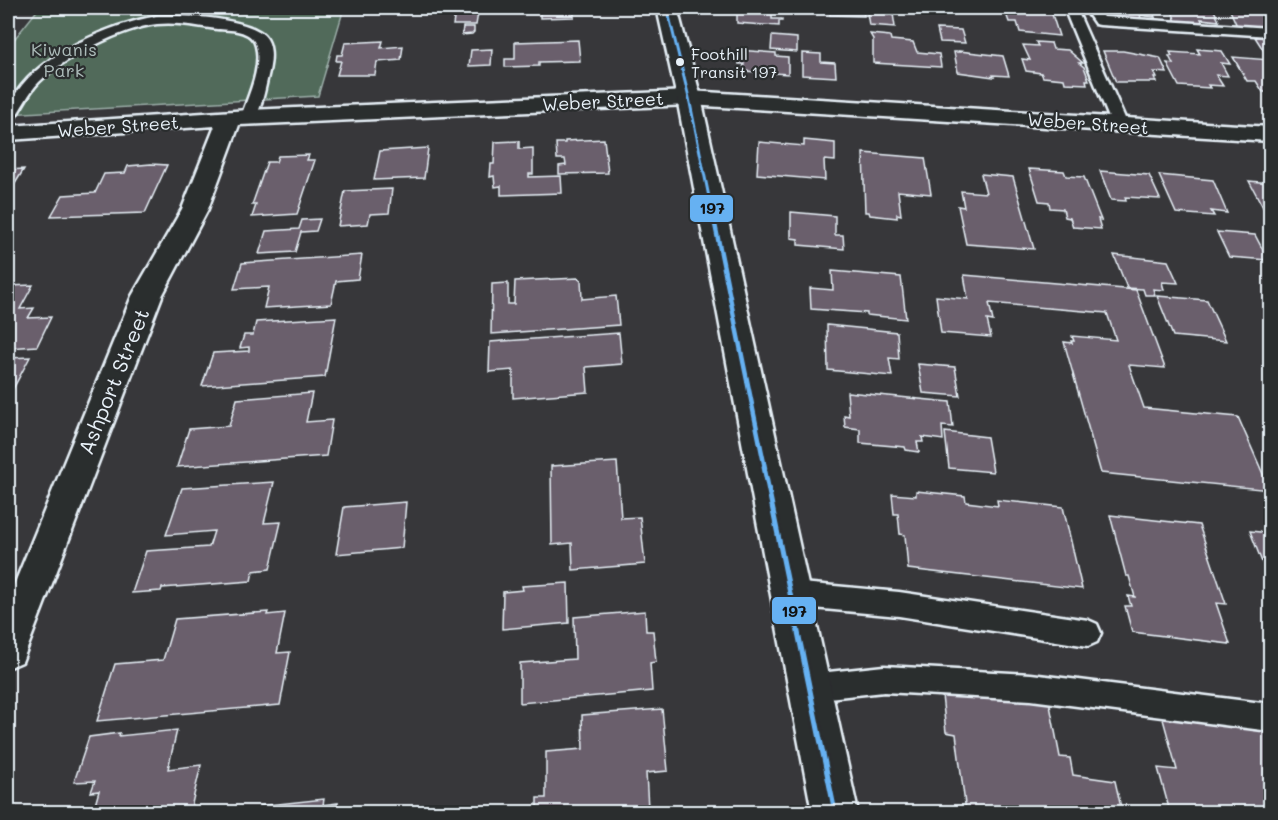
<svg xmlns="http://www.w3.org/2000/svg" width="1278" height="820" font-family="Mali,sans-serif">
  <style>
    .green { fill: #516b5a; stroke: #9caea9; stroke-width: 1.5 }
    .building { fill: #6b5e6c; stroke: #e8f1f8; stroke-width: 1.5 }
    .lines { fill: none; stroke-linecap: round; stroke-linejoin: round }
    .service-casing { stroke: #e8f1f8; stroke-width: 5 }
    .minor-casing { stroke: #e8f1f8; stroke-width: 5 }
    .tertiary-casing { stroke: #e8f1f8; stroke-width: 5 }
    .service { fill: #2a2d2e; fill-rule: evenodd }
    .minor { fill: #2a2d2e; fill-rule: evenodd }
    .tertiary { fill: #2a2d2e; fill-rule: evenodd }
    .bus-1-far2-casing { stroke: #2a2d2e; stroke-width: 6 }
    .bus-1-far1-casing { stroke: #2a2d2e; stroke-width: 9 }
    .bus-1-casing { stroke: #2a2d2e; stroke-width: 10 }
    .bus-1-far2 { stroke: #66b1f2; stroke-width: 3 }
    .bus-1-far1 { stroke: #66b1f2; stroke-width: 4.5 }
    .bus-1 { stroke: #66b1f2; stroke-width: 5 }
    .bus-dot { fill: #e8f1f8; stroke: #2a2d2e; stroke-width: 2 }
    .labels { text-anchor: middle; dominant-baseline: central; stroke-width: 4.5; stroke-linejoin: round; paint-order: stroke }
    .far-bus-label { font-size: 16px; fill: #e8f1f8; stroke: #2a2d2e; text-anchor: start }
    .far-park-label { font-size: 18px; fill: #acbbb9; stroke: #2a2d2e }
    .far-street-label { font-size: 18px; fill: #e8f1f8; stroke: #2a2d2e }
    .street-label { font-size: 21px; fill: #e8f1f8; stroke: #2a2d2e }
    .line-badge { stroke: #2a2d2e; stroke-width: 2 }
    .pale-badge-label { font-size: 16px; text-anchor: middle; font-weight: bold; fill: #111 }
  </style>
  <rect width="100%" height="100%" fill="#37373a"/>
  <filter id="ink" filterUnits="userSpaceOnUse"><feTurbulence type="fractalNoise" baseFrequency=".0167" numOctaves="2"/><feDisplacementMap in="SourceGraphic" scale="12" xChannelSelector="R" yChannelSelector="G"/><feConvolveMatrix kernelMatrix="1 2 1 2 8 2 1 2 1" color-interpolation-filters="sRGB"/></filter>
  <g filter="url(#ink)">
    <path class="green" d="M39,8H344L318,96L8,114V47Z"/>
    <g class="building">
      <path d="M540,8H578L579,9H574V17L540,18Z"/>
      <path d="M737,8H772V19H782V21H779V26L737,23Z"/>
      <path d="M830,8L863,11L864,16L830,15Z"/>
      <path d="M1004,8H1038L1040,11H1051L1059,36L1020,32L1017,22H1009Z"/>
      <path d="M1112,8H1152L1155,17L1140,15L1142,21L1114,18Z"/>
      <path d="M1171,8H1213L1219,21L1201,19L1204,25L1176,22Z"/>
      <path d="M1229,8H1270V23L1262,22L1265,29L1237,26Z"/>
      <path d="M455,13H478L476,25H453Z"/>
      <path d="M867,13L893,14L895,27L869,25Z"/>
      <path d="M463,27H474V32L472,34L462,35Z"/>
      <path d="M937,29L961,30L965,43L940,42Z"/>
      <path d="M870,34L890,36L891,40L913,42L917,52L939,54L941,67L873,63V39Z"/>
      <path d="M772,36L797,38V52L771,50Z"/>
      <path d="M1255,37L1270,38V51H1264Z"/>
      <path d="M578,40L580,61L539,62V66L505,67V59H515V42Z"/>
      <path d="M383,41L381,48L403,46L401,60L377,62L375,75H337L341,61H336L337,55H342L345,43Z"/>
      <path d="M1036,42L1051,43L1053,49L1068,50L1083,63H1079L1084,67L1089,80H1086L1087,84L1065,83L1064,79L1043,77L1041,73L1026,71L1022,59L1030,60L1023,45L1038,46Z"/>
      <path d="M492,49L491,65L469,66L471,50Z"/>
      <path d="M1197,49L1222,51L1230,64L1221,63L1228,76L1216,75L1223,86L1208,85L1210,88L1179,86L1167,63L1173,64L1169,56H1172L1170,52L1200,54Z"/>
      <path d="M737,50L776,53V56L788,57V74L743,71L744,64H739L740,59H737Z"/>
      <path d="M959,51L1003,56L1009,76L993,75L994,77L958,72L954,52H960Z"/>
      <path d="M1103,51H1123L1160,58L1167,73L1154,72L1157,78H1154L1156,82H1116Z"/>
      <path d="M802,53L821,54V62L835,63L836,77L802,75Z"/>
      <path d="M1265,53H1270V92H1263L1256,81H1247L1233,57L1269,60Z"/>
      <path d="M604,139L608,173L559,174V166L566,165L565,159H557L556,143H565V141Z"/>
      <path d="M804,140L835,143V161L824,160L825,180L757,174L759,142L804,146Z"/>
      <path d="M519,141V149L533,148V174H529V177L561,176L562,193L501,195V186L495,187L494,176L490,177L491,164H494L495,142Z"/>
      <path d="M428,148L424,178L374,180L380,151Z"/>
      <path d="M863,153L925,158L931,194L898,191L901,215L897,214V218L870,215L869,212H865Z"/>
      <path d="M309,155L307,160H315L297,214L252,217L256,205H252L267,162H276L278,156Z"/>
      <path d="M151,164L167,165L145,213L51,216L63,195L95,193L104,174L125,173L128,166Z"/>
      <path d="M24,169L8,195V170Z"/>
      <path d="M1029,169L1064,171L1066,176L1084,177L1101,220L1098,219L1101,229L1073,227L1070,218L1065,217L1063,209L1050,208L1049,202L1039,201Z"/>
      <path d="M1100,171L1149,175L1160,199L1125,197L1126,201L1111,200Z"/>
      <path d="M981,174L1013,177L1034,249L966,244L958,206L964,207L961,191L986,193Z"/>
      <path d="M1159,175L1213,180L1227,213L1211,211L1214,216L1176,213Z"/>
      <path d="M1249,181L1270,183V209H1264Z"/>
      <path d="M392,189L389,213L370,214L368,224L338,226L345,191Z"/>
      <path d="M791,212L835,216V235H843L844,249L798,245V239L791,238Z"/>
      <path d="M320,219L316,231L301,232L295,252L259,254L266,231L299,229L302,220Z"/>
      <path d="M1217,232L1255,235L1268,260L1229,257Z"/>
      <path d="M362,255L358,279L336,281L331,304L264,308L269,287L234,289L242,263Z"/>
      <path d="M1114,255L1168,261L1178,283L1162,282L1164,290L1153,289L1155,295H1145L1143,289L1127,288Z"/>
      <path d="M832,271L901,277L906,319L867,315V313L811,309L810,288L833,290Z"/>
      <path d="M964,275L1136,290L1165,368L1129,365L1144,408L1238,417L1270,490L1101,473L1064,342L1072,343L1071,341H1074L1072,336L1116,340L1107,313L989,303L993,321L987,320L991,337L941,333L936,296L968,299Z"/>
      <path d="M578,278L581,280L582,299L616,296L619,325L491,334L492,284L508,283V304H514L515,281Z"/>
      <path d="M33,285L20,309L34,308L28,318L51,317L37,346L8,348V286Z"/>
      <path d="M1157,296L1207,300L1226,341L1173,336Z"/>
      <path d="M336,317L325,377L202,386L213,353L249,351V347L240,348L244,335H253L256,322Z"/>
      <path d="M827,325L897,332L899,359L889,358L892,376L828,370Z"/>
      <path d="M619,333L622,364L586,367L588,392L513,398V370L489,372L490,342Z"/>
      <path d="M30,357L13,389H8V358Z"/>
      <path d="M918,364L955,367L960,396L923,393Z"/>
      <path d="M847,392L950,402L953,427L942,426L943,440L922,437L923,442H917L919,452L906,450L905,447L860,443V429L845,427L844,415L849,416Z"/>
      <path d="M312,393L306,422L332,420L326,456L177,467L189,429L229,426L237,399Z"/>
      <path d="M945,432L987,437L993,472L949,468Z"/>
      <path d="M617,462L621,518L640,517L645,564L573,570L572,543L552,545L551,466Z"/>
      <path d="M274,482L264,523L281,522L270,569L253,571L251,581L162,588L161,591L132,593L146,551L209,547L214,531L166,535L182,488Z"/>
      <path d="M916,491L965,496L966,502L998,506L997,500L1063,507L1082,589L908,569L905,535L900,534L898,514H894L892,494L916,496Z"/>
      <path d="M406,502L402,548L336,554L344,507Z"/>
      <path d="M1110,515L1199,525L1226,604L1216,603L1230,644L1132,632L1125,606H1131L1128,596L1135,597L1129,576H1126Z"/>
      <path d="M1250,531L1270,533V583Z"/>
      <path d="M568,583L569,623L502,629L503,592L523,590L522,586Z"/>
      <path d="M645,611L646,631H653L656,662L650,663L652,691L520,703V663L575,659L574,617Z"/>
      <path d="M268,612L267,615L285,613L277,653L290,652L280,705L97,721L115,664L163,660L175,619Z"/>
      <path d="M941,686L1049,700L1060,757L1070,758L1073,775L1115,781L1122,812H966L956,734L946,732Z"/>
      <path d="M662,709L668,771L646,773L648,808L640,809V812H525H537V798H546V752L583,749L582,715Z"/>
      <path d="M1161,712L1270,726V812H1170L1158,768L1177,770Z"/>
      <path d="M177,730L168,769L201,765L190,812H93L99,791L91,792L95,781L74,782L89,737L120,733L119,736Z"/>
      <path d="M324,799L323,805L338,803L336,812H259L260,806Z"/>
    </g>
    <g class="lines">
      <defs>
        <g id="service">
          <path d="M1064,8H1076L1128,125L1125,128H1115L1112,125Z"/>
          <path d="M1084,8H1096L1104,17L1270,28V36L1100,25L1095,24Z"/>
          <path d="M156,16C180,15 254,17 267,39C274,51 270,68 267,80C264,93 261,109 254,120H244L241,117C248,96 262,68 256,46C252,29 229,30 217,29C197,26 177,22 157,24C122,28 65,57 39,82C28,93 22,108 13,120L8,121C8,117 7,112 8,108C8,102 13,96 17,92C44,52 110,25 156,16Z"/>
          <path d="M791,582L899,592L1088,620L1097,624L1101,633L1097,642L1088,646L899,616L791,606L782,602L779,594L782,586Z"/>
          <path d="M884,666L1031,674L1270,704V731L1031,700L884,692L810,700L801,696L797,687L801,678L810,674Z"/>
        </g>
        <path id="minor" d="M689,91L1270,127V141L689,105L239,125L208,209L162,296L22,662L8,668V600L132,296L182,209L215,126L8,140V126L249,110Z"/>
        <path id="tertiary" d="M657,8H677L701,98L858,812H812L677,98Z"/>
      </defs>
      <use href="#service" class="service-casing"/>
      <use href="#minor" class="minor-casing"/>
      <use href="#tertiary" class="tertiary-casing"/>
      <use href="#service" class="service"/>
      <use href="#minor" class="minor"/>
      <use href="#tertiary" class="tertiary"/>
      <defs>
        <path id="bus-1-far2" d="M667,8L689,98L710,202"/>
        <path id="bus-1-far1" d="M710,200L765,468"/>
        <path id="bus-1" d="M764,467L835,812"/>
      </defs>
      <use href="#bus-1-far2" class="bus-1-far2-casing"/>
      <use href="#bus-1-far1" class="bus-1-far1-casing"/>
      <use href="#bus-1" class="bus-1-casing"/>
      <use href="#bus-1-far2" class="bus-1-far2"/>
      <use href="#bus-1-far1" class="bus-1-far1"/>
      <use href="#bus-1" class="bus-1"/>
    </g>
  </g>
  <circle class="bus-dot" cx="680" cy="62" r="5"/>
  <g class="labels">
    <g class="far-bus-label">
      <text x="691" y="53">Foothill<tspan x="691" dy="18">Transit 197</tspan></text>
    </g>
    <g class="far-park-label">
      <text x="64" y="49">Kiwanis<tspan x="64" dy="21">Park</tspan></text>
    </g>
    <g class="far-street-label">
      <text transform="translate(603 101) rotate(-3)">Weber Street</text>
      <text transform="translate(1088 123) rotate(4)">Weber Street</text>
      <text transform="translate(118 126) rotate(-4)">Weber Street</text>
    </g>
    <g class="street-label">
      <text transform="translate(113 381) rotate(-68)">Ashport Street</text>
    </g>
  </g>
  <g class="line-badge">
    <rect x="689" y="194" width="45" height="29" rx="6" fill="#66b1f2"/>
    <rect x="771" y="596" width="46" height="29" rx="6" fill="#66b1f2"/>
  </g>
  <g class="pale-badge-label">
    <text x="712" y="214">197</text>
    <text x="794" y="617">197</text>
  </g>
  <rect width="1278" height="820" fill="none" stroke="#2a2d2e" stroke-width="30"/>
  <rect x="15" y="15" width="1248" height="790" fill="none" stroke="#e8f1f8" stroke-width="2" filter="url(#ink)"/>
</svg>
